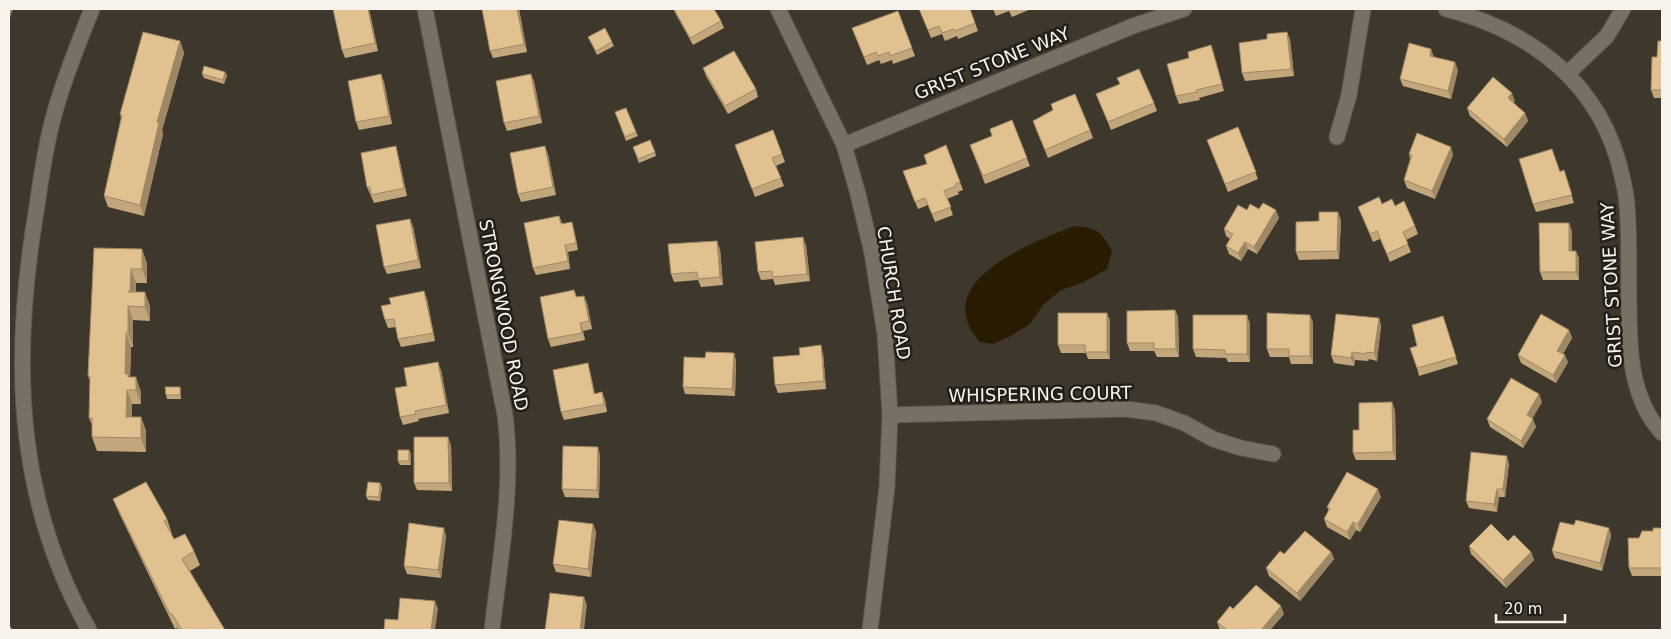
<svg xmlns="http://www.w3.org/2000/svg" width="1671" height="639" font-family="'DejaVu Sans',sans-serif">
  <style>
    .water { fill: #2a1b03 }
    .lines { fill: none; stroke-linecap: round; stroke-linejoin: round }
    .minor-casing { stroke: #5c564c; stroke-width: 17 }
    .minor { stroke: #787063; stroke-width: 15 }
    .wall { fill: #c2a67c }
    .shaded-wall { fill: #9e8765 }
    .building { fill: #e1c190; stroke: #9e8765 }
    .labels { text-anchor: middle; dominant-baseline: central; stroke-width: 5; stroke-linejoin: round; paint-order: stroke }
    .street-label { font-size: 18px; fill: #f8f4ed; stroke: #221f1a }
  </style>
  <rect width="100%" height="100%" fill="#3e372c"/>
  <path class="water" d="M1074,226C1097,228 1101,231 1112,251L1107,269L1084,282L1061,290L1043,305L1030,324L1011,336L993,344L980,342C927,282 1031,243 1074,226Z"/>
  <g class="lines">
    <defs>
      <g id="minor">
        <path d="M425,9L505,415C514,486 500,559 492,630"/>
        <path d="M778,9L844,145L858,194L872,253L885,334L890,415L887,487L870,630"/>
        <path d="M1446,9C1534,32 1602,85 1622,176C1624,186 1627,196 1627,206C1630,238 1628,272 1629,304C1629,349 1630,398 1662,433"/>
        <path d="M1568,73L1607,36L1623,9"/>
        <path d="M1337,137L1349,95L1363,9"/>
        <path d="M844,145L1133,26L1184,9"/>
        <path d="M890,415L1126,409L1156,413L1184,423L1213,439L1241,448L1273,454"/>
        <path d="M89,630C18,503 12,371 33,231C40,190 44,148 56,108C66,74 79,41 92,9"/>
      </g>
    </defs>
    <use href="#minor" class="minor-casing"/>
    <use href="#minor" class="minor"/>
  </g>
  <g class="wall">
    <path d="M333,9H369L378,51L345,58L342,50Z"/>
    <path d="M519,9L527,52L493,58L490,51Z"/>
    <path d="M673,9H714L721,21L724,28L693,45Z"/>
    <path d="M919,9H970L978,31L958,39L957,36L945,41L942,34L931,38Z"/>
    <path d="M993,9H1031L1012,17L1009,11L996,16Z"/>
    <path d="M898,11L915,56L893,64L892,60L881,64L879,60L867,65L852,28Z"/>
    <path d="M1287,32L1290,40L1294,76L1245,81L1242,73L1267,39Z"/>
    <path d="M588,37L612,42L614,46L597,55Z"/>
    <path d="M180,41L184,53L162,130L163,134L144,216L108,207L104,196L121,118L120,114Z"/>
    <path d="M1662,41V98H1654L1651,90L1657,57Z"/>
    <path d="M1211,45L1224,91L1199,98L1200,100L1179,104L1176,96L1189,58Z"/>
    <path d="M1434,57L1458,70L1451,99L1403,86L1400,79Z"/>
    <path d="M703,68L756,89L758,97L728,114L706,76Z"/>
    <path d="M225,72L227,76L224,84L204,78L202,74Z"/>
    <path d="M381,74L384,82L392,124L359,130L356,122Z"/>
    <path d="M534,81L542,123L507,131L504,123Z"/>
    <path d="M1120,84L1154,103L1157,111L1111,130L1096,94Z"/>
    <path d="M1515,101L1513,103L1525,113L1528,121L1507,147L1470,116L1467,108Z"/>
    <path d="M1053,110L1090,130L1093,138L1048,158L1036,129Z"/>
    <path d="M615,112L636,132L638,136L626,141Z"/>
    <path d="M1012,120L1030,166L985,184L970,145L992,136Z"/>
    <path d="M1238,127L1258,179L1228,192L1210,148Z"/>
    <path d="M773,130L785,162L776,166L784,186L755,197L735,145Z"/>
    <path d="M946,145L963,190L958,192L959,194L947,199L953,215L935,222L928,205L918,209L903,171L927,164Z"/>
    <path d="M633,147L655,152L656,156L639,163Z"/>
    <path d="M398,154L407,196L374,203L367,187Z"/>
    <path d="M548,154L556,195L521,202L518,194Z"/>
    <path d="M1409,154L1453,155L1435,199L1407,188L1404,180L1410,159Z"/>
    <path d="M1564,170L1574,203L1536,212L1533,204L1560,171Z"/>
    <path d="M1382,204L1395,206L1415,226L1418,234L1406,240L1411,252L1390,262L1380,239L1373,242L1358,207Z"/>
    <path d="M1259,209L1279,218L1257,254L1248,249L1241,261L1229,254L1226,246L1230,239L1226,236L1224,229L1247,210Z"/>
    <path d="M559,216L562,223L574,229L578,250L568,252L570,269L536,275L533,268Z"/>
    <path d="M1341,220L1339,259L1299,260L1296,252L1319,221Z"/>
    <path d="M413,226L421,268L387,274L384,267Z"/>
    <path d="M1572,231V251L1579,258V280H1543L1540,272Z"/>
    <path d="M806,245L810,281L775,285L773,279L761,280L758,272Z"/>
    <path d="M94,248L147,263V283H136V292L150,306V321L133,320V347H131L130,377L141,392V404H132V417H141L146,431V452L97,451L92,437V425L89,418L90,381L88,376Z"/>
    <path d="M720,249L723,285L701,287L698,280L674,282L671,274Z"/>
    <path d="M574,290L577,297L587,303L592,329L583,331L585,340L551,347L548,339Z"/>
    <path d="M424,291L427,299L435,341L401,347L398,339L396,327L388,328L385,320Z"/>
    <path d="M1175,310L1178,317L1179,357H1157L1154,351H1130L1127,343Z"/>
    <path d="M1443,316L1458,364L1419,376L1417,368V346Z"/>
    <path d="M1379,318L1381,326L1377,361L1369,359L1368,361L1355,360L1354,366L1334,363L1331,355Z"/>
    <path d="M1110,320V359H1088L1086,353H1061L1058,345Z"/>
    <path d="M1313,322V364H1291L1289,357H1270L1267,349Z"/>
    <path d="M1250,323V362H1228L1226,358L1196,357L1193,349Z"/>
    <path d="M1569,330L1572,338L1563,354L1568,362L1556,383L1521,363L1518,355Z"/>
    <path d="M734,353L736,361L735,396L685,394L683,387L705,358Z"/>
    <path d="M823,353L826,389L778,393L775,385L800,355Z"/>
    <path d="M441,370L449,413L418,419L419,421L403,425L400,417L407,386Z"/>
    <path d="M590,371L595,394L602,392L605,400L607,412L564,420L561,412Z"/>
    <path d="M180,387L181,391V399H167L166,395Z"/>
    <path d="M1542,402L1532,418L1536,427L1523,448L1490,427L1487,419Z"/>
    <path d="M1395,410L1396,460H1356L1353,453Z"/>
    <path d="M451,445L452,491L417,490L414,483Z"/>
    <path d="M409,450L411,454V465H400L398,461Z"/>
    <path d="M600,455L599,498L565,497L562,489Z"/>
    <path d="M1509,463L1505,497H1499L1497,512L1469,508L1466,501Z"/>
    <path d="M380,483L382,487L380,501L368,500L366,496Z"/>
    <path d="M1381,497L1360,532L1356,530L1350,540L1327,527L1324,519L1329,511L1327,507Z"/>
    <path d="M113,499L167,519L172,534H171L174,539L194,551L200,565L190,571L225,630H179L177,628L175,629L119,513Z"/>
    <path d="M593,524L596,532L591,577L556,572L553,564Z"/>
    <path d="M1574,525L1609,528L1611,536L1602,571L1555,558L1552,551Z"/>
    <path d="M1662,528V576H1632L1629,568L1639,538L1653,531Z"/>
    <path d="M446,536L441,578L407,574L404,566Z"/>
    <path d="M1508,541L1531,552L1534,560L1506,588L1471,554L1469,546Z"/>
    <path d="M1331,552L1334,559L1300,601L1269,576L1266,568L1284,554Z"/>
    <path d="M1233,609L1284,614L1270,630H1220L1217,622Z"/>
  </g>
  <g class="shaded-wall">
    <path d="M9,9H13L9,20Z"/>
    <path d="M368,9H369L378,51L375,43Z"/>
    <path d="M517,9H519L527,52L524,44Z"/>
    <path d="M1287,32L1290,40L1294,76L1291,69Z"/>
    <path d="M180,41L184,53L162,130L163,134L144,216L140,205L157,122Z"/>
    <path d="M1211,45L1214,53L1224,91L1222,84Z"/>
    <path d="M1431,49L1434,57L1430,56Z"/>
    <path d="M1455,62L1458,70L1451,99L1448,91Z"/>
    <path d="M225,72L227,76L224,84L223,80Z"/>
    <path d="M381,74L384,82L392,124L389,116Z"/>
    <path d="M531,74L534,81L542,123L539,116Z"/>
    <path d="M1512,93L1515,101L1510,106L1508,98Z"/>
    <path d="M1525,113L1528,121L1507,147L1504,139Z"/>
    <path d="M396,146L398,154L407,196L404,188Z"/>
    <path d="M545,146L548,154L556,195L553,187Z"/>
    <path d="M1451,147L1453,155L1435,199L1432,191Z"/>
    <path d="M1276,210L1279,218L1257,254L1254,247Z"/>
    <path d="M1338,212L1341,220L1339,259L1337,251Z"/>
    <path d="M410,219L413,226L421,268L418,260Z"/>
    <path d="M572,222L574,229L578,250L576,243Z"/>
    <path d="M1569,223L1572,231V258L1569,251Z"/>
    <path d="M803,237L806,245L810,281L807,274Z"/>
    <path d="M717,241L720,249L723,285L720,277Z"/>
    <path d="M1245,242L1248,249L1241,261L1238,253Z"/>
    <path d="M565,245L568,252L570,269L568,261Z"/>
    <path d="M142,249L147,263V283L142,269Z"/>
    <path d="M1576,251L1579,258V280L1576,272Z"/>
    <path d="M131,269L136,283L135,305L130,291Z"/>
    <path d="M424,291L427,299L435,341L433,333Z"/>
    <path d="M145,292L150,306V321L145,307Z"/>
    <path d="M584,296L587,303L592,329L589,321Z"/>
    <path d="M128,306L133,320V347L128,333Z"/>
    <path d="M1175,310L1178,317L1179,357L1176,349Z"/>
    <path d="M1107,313L1110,320V359L1107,352Z"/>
    <path d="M1247,315L1250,323V362L1247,354Z"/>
    <path d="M1310,315L1313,322V364L1310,356Z"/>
    <path d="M1379,318L1381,326L1377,361L1374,353Z"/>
    <path d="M580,323L583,331L585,340L582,333Z"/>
    <path d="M1569,330L1572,338L1560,358L1557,351Z"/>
    <path d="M126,333L131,347L130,381L133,388V391L130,383L125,374Z"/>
    <path d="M821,345L823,353L826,389L824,381Z"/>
    <path d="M1352,352L1355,360L1354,366L1351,358Z"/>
    <path d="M734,353L736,361L735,396L732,389Z"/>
    <path d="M1565,355L1568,362L1556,383L1553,375Z"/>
    <path d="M438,362L441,370L449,413L446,405Z"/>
    <path d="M136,377L141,392V404L136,390Z"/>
    <path d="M180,387L181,391V399L180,395Z"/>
    <path d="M127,390L132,404V431L126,417Z"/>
    <path d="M602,392L605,400L607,412L604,404Z"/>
    <path d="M1539,394L1542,402L1530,423L1527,415Z"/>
    <path d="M1392,402L1395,410L1396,460L1393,452Z"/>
    <path d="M141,417L146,431V452L141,438Z"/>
    <path d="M1533,419L1536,427L1523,448L1521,441Z"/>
    <path d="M448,437L451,445L452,491L449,483Z"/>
    <path d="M598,447L600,455L599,498L597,490Z"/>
    <path d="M409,450L411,454V465L409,461Z"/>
    <path d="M1507,456L1509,463L1505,497L1503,489Z"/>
    <path d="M380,483L382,487L380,501L379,497Z"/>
    <path d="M1378,489L1381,497L1360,532L1358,524Z"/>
    <path d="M1497,489L1499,497L1497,512L1494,504Z"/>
    <path d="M1353,522L1356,530L1350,540L1347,532Z"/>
    <path d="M593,524L596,532L591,577L588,569Z"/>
    <path d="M444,528L446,536L441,578L438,570Z"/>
    <path d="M1609,528L1611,536L1602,571L1600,563Z"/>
    <path d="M1331,552L1334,559L1300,601L1297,593Z"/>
    <path d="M1531,552L1534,560L1506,588L1503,580Z"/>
    <path d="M584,597L587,605L584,630H580Z"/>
    <path d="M435,601L438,609L435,630H431Z"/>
    <path d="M1281,606L1284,614L1270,630H1261Z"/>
  </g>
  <g class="building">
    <path d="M333,9H368L375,43L342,50Z"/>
    <path d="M482,9H517L524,44L490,51Z"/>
    <path d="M674,9H714L721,21L690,38Z"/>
    <path d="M919,9H970L975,23L955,31L954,29L942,33L939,26L928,30Z"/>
    <path d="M898,11L912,48L890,56L889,52L878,56L876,52L864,57L852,28Z"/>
    <path d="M605,28L612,42L596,51L588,37Z"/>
    <path d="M143,32L180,41L157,122L159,123L140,205L104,196L122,115L120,114Z"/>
    <path d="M1287,32L1291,69L1242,73L1239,43L1267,39V34Z"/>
    <path d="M1658,41H1662V90H1651L1652,57H1657Z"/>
    <path d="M1409,43L1431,49L1430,56L1455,62L1448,91L1400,79Z"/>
    <path d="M1211,45L1222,84L1196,90L1197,92L1176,96L1167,64L1189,58L1188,52Z"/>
    <path d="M734,51L756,89L725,106L703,68Z"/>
    <path d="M204,66L225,72L223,80L202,74Z"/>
    <path d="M1139,69L1154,103L1108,122L1096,94L1120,84L1117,78Z"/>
    <path d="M381,74L389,116L356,122L348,81Z"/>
    <path d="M531,74L539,116L504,123L496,81Z"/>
    <path d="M1493,77L1512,93L1508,98L1525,113L1504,139L1467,108Z"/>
    <path d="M1075,94L1090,130L1045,150L1033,121L1053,110L1051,104Z"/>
    <path d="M626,108L636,132L625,137L615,112Z"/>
    <path d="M1012,120L1027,158L983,176L970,145L992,136L990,129Z"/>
    <path d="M1238,127L1256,172L1225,184L1207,140Z"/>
    <path d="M773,130L782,154L772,158L781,178L752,189L735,145Z"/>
    <path d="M1417,133L1451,147L1432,191L1404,180L1412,155L1409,154Z"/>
    <path d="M650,140L655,152L638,159L633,147Z"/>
    <path d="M946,145L960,182L955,184L956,186L944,191L951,207L932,214L925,198L915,202L903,171L927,164L924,155Z"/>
    <path d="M396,146L404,188L371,195L370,187H367L361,153Z"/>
    <path d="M545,146L553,187L518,194L510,153Z"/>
    <path d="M1552,149L1560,172L1564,170L1572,195L1533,204L1519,159Z"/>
    <path d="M1379,197L1382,204L1392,199L1395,206L1404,201L1415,226L1403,232L1408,244L1387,254L1377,231L1370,234L1358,207Z"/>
    <path d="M1263,203L1276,210L1254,247L1245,242L1238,253L1226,246L1233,234L1224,229L1238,205L1247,210L1250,204L1259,209Z"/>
    <path d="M1319,212H1338L1337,251L1296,252V222L1319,221Z"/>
    <path d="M559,216L561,224L572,222L576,243L565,245L568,261L533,268L524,223Z"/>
    <path d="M410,219L418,260L384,267L376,225Z"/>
    <path d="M1539,223H1569V251H1576V272H1540Z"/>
    <path d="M803,237L807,274L773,277L772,271L758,272L755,242Z"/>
    <path d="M717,241L720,277L698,279L697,272L671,274L668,244Z"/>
    <path d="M94,248L142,249V269H131L130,291L128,292H145V307L128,306V333H126L125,374H128V377H136V390H127L126,417H141V438L92,437V418H89L90,376H88Z"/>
    <path d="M574,290L576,297L584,296L589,321L580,323L582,333L548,339L540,297Z"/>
    <path d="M424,291L433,333L398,339L394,319L385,320L381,306L391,304L389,298Z"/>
    <path d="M1175,310L1176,349H1154V343H1127V311Z"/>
    <path d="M1058,313H1107V352H1085V345H1058Z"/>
    <path d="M1267,313L1310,315V356H1289V349H1267Z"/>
    <path d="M1336,314L1379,318L1374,353L1366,352V354L1352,352L1351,358L1331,355Z"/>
    <path d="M1541,314L1569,330L1557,351L1565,355L1553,375L1518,355Z"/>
    <path d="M1193,315H1247V354H1225V350L1193,349Z"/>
    <path d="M1443,316L1456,357L1417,368L1410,348L1417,346L1412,325Z"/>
    <path d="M821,345L824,381L775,385L773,357L800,355L799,348Z"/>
    <path d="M706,352L734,353L732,389L683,387L684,357L705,358Z"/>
    <path d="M438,362L446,405L415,411L416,414L400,417L395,388L407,386L404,368Z"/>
    <path d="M588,363L594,394L602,392L604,404L561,412L553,370Z"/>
    <path d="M1511,378L1539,394L1527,415L1533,419L1521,441L1487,419Z"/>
    <path d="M165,387H180V395H166Z"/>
    <path d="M1392,402L1393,452L1353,453V430H1359V403Z"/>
    <path d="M414,437H448L449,483H414Z"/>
    <path d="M563,446L598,447L597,490L562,489Z"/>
    <rect x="398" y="450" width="11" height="11"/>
    <path d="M1471,452L1507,456L1503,489H1497L1494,504L1466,501Z"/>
    <path d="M1347,472L1378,489L1358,524L1353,522L1347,532L1324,519L1330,508L1327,507Z"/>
    <path d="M146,482L167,519L164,521L174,539L185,534L194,551L182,559L225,630H182L172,614H170L113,499Z"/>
    <path d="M368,482L380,483L379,497L366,496Z"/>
    <path d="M559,520L593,524L588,569L553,564Z"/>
    <path d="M1576,520L1609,528L1600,563L1552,551L1560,522L1574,525Z"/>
    <path d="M409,523L444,528L438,570L404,566Z"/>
    <path d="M1491,524L1508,541L1514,535L1531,552L1503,580L1469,546Z"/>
    <path d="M1653,528H1662V568H1629L1628,538H1639L1642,531H1653Z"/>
    <path d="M1305,531L1331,552L1297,593L1266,568L1280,551L1284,554Z"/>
    <path d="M1256,585L1281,606L1261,630H1227L1217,622L1230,606L1233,609Z"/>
    <path d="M550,593L584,597L580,630H545Z"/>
    <path d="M400,598L435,601L431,630H384L385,619L398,620Z"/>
    <path d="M9,625L12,630H9Z"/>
  </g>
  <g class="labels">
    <g class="street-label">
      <text transform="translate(992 63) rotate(-22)">GRIST STONE WAY</text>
      <text transform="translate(1611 285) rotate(-93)">GRIST STONE WAY</text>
      <text transform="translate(894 293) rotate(81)">CHURCH ROAD</text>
      <text transform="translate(504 315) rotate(79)">STRONGWOOD ROAD</text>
      <text transform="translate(1040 394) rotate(-1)">WHISPERING COURT</text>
    </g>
  </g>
  <rect width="1671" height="639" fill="none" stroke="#f8f4ed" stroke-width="20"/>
  <path d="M1496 614v8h69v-8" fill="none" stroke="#f8f4ed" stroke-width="2.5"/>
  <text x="1504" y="614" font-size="15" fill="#f8f4ed" stroke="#221f1a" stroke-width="4" paint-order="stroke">20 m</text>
</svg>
